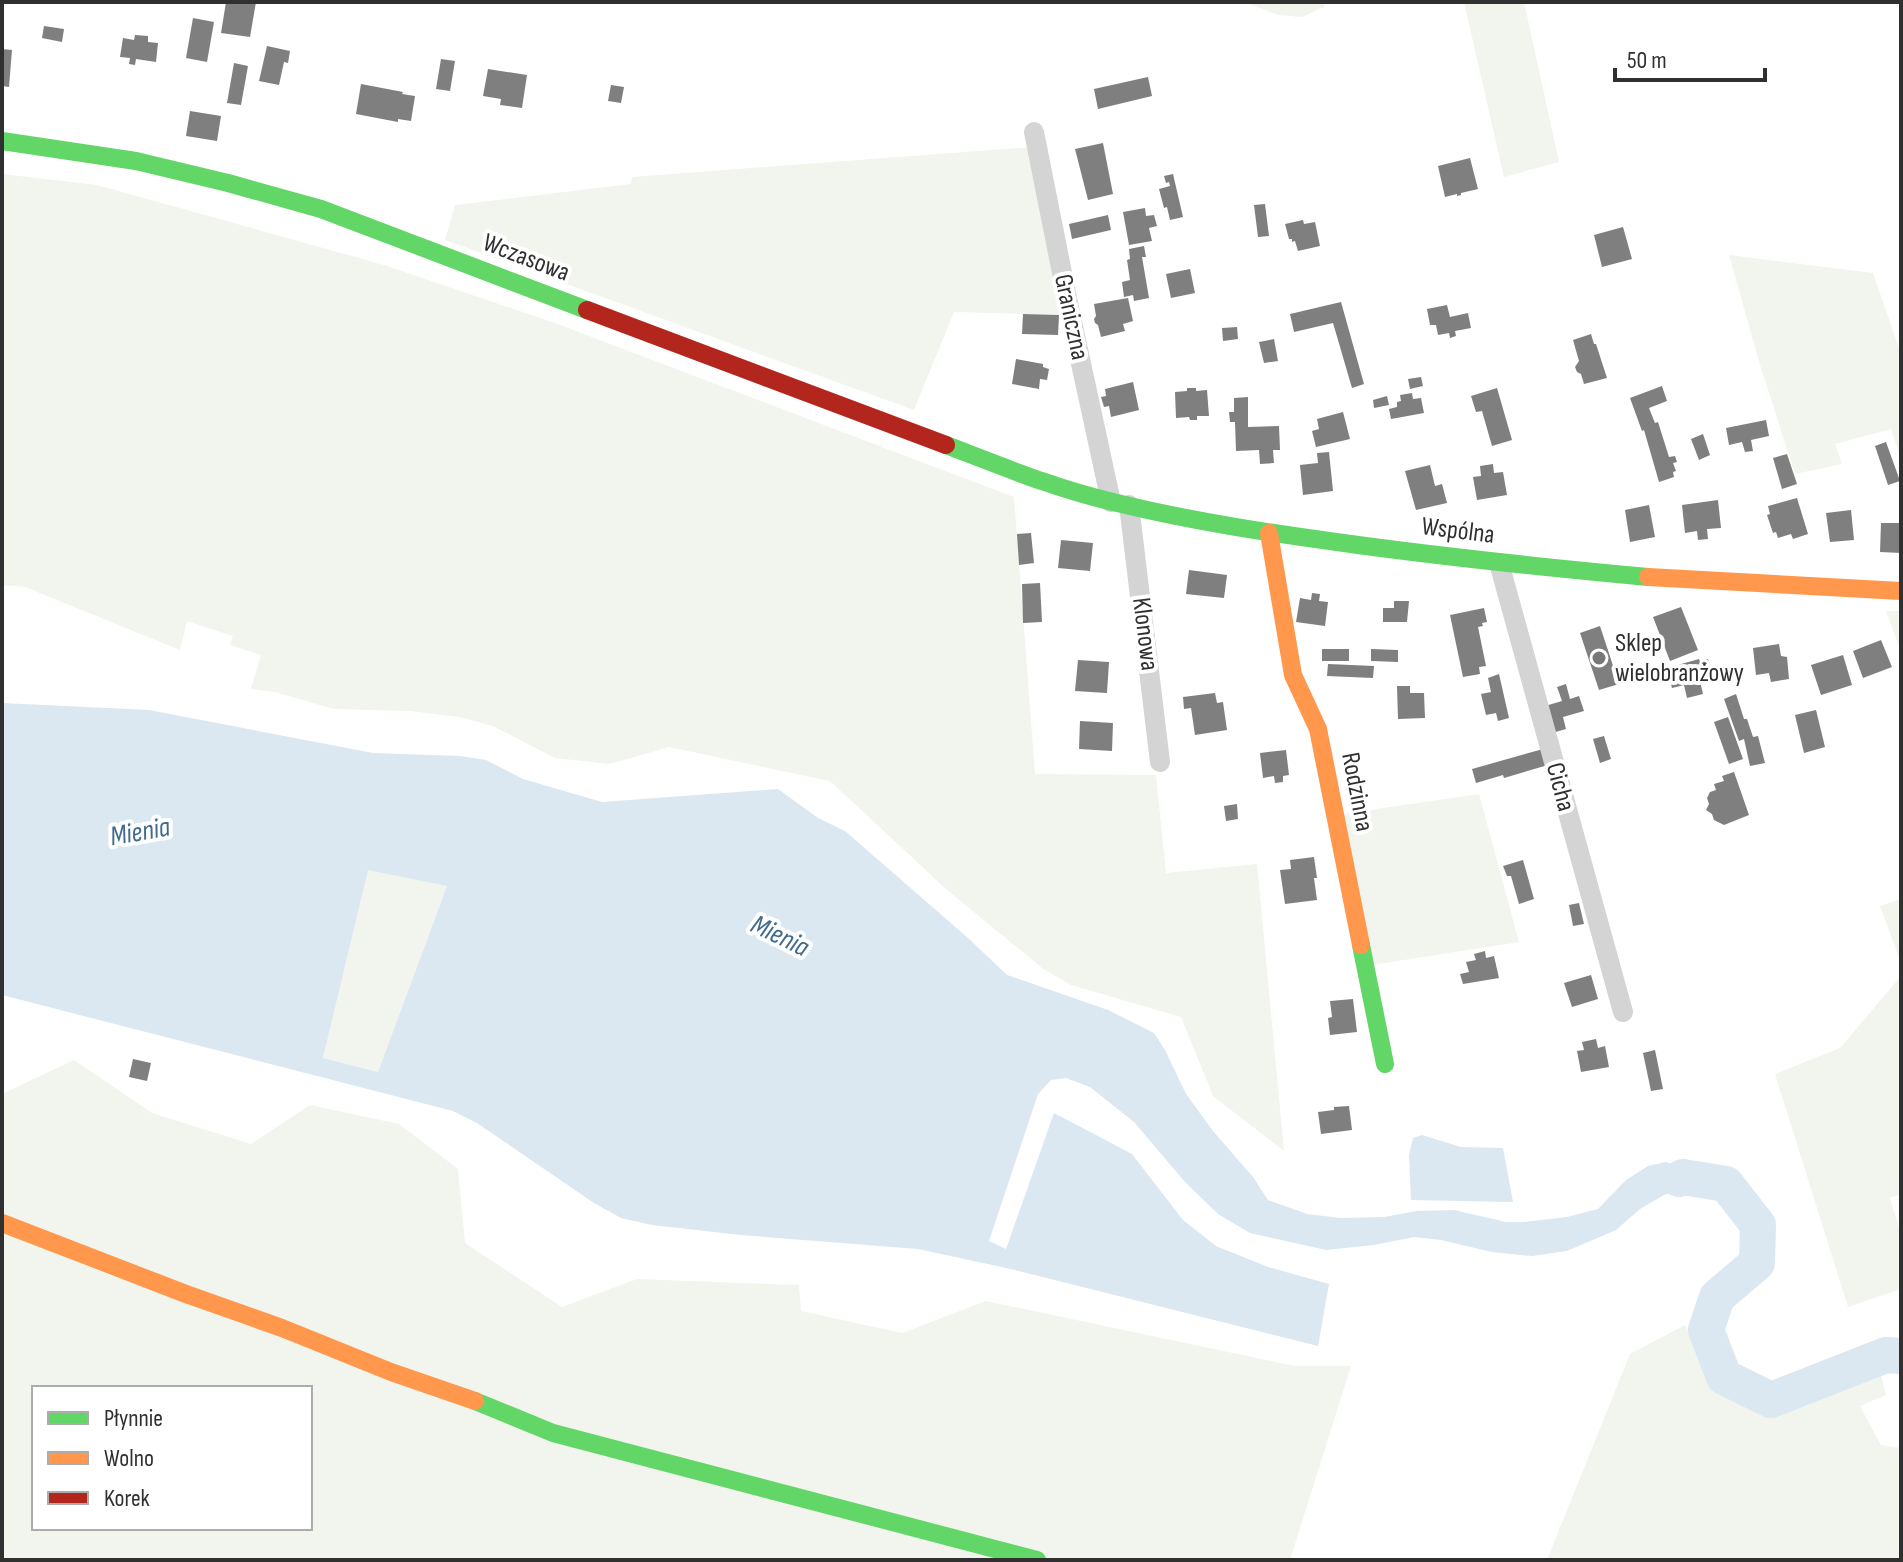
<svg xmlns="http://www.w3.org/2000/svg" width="1903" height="1562" font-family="'Sofia Sans Condensed',sans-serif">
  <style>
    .green { fill: #f1f5ed; fill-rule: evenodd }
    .water { fill: #dbe7f1; fill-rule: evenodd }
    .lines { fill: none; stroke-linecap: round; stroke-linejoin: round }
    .river { stroke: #dbe7f1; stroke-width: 36 }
    .building { fill: #7f7f7f }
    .street { stroke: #d4d4d4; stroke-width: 20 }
    .fast { stroke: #63d668; stroke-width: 18 }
    .slow { stroke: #ff974d; stroke-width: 18 }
    .jam { stroke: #b3261e; stroke-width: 18 }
    .poi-dot { fill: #787878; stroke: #fff; stroke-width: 3 }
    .labels { text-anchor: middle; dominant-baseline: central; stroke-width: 8; stroke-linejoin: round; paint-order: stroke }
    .street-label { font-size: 26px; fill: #303030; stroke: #fff }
    .poi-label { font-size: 26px; fill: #303030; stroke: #fff; text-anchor: start }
    .water-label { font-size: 28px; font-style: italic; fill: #416b8f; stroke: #fff }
  </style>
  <rect width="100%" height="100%" fill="#fff"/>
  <g class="green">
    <path d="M1244,2H1324V7L1302,17L1278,15Z"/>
    <path d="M1464,2H1524L1559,162L1504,177Z"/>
    <path d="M1031,147L1064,315L954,312L914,410L445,240L455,205L631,184L632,177Z"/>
    <path d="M2,174L97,185L384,265L555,323L1014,497L1035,774L1156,775L1166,873L1257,864L1284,1151L1213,1096L1181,1017L1071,985L1042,968L946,889L830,781L669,747L610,764L555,758L493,726L459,717L409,711L334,709L275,692L251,689L261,655L230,645L233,636L187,621L180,650L25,587L2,585Z"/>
    <path d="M1729,255L1873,273L1901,354V460L1891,429L1835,444L1842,464L1795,474L1761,368Z"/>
    <path d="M1886,611H1901V652Z"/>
    <path d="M1479,794L1519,942L1372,965L1343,814Z"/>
    <path d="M368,869L447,886L378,1072L323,1058Z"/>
    <path d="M1901,899V963L1880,906Z"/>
    <path d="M1901,976V1194L1890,1198L1901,1234V1289L1848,1307L1775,1074L1840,1048Z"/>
    <path d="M74,1060L152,1113L251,1144L310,1105L399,1124L458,1169L465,1243L562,1307L637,1279L799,1285L801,1311L902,1333L986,1301L1295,1366H1351L1290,1560H2V1094ZM34,1388H310V1528H34Z"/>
    <path d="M1685,1325L1723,1395L1764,1415L1803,1404L1881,1374L1886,1395L1860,1406L1881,1445L1901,1448V1560H1547L1630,1354Z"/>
  </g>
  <g class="water">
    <path d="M2,703L149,710L373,753L460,756L486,760L523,779L602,802L778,789L818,818L845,831L968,938L1007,975L1108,1010L1154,1033L1165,1050L1186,1094L1213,1131L1253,1177L1268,1200L1307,1214L1341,1218L1384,1217L1417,1211L1454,1210L1506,1222H1524L1567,1217L1598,1209L1626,1180L1648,1166L1666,1162L1680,1167L1707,1165L1738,1179L1706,1196L1688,1186L1664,1195L1640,1209L1616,1230L1567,1251L1532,1256L1492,1252L1441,1240L1414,1237L1374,1245L1326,1250L1250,1233L1218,1214L1185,1182L1134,1122L1090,1087L1066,1078L1051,1080L1038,1094L989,1241L1006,1249L1054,1113L1132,1154L1183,1220L1216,1246L1268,1267L1329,1284L1318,1346L1011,1269L918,1249L741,1235L652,1225L621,1218L594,1203L477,1123L453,1111L2,995ZM368,870L447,886L378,1072L323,1058Z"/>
    <path d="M1422,1135L1461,1147L1503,1148L1513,1202L1411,1200L1409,1155L1413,1138Z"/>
  </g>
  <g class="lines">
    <path class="river" d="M1679,1179L1683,1177L1726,1184L1758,1225L1757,1263L1717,1297L1706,1330L1724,1377L1771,1400L1886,1355L1901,1356"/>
  </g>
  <g class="building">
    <path d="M226,2H256L250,37L221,33Z"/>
    <path d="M193,18L214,22L207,62L186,58Z"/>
    <path d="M44,26L64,29L62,42L42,38Z"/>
    <path d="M135,35L148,36V42L158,43L156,62L136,59L135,65L129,64L130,58L120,57L123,38L134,40Z"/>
    <path d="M267,46L290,51L288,63L284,62L279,85L259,81Z"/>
    <path d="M2,49L12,50L9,87L2,86Z"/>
    <path d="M441,59L455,61L450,91L436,89Z"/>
    <path d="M234,63L248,66L241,105L227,103Z"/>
    <path d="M488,69L527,75L522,108L500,105L501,99L483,96Z"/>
    <path d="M1148,77L1152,96L1098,109L1094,89Z"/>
    <path d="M361,84L403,92L402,94L415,96L411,121L398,119V122L356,114Z"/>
    <path d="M611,85L624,87L621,103L608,101Z"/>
    <path d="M190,111L221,116L217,141L186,136Z"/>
    <path d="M1103,143L1113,194L1088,200L1075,149Z"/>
    <path d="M1470,158L1478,189L1461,193V195L1457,196V194L1445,197L1438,166Z"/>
    <path d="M1173,174L1183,217L1170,220L1167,207L1164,208L1159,189L1170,186L1169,182L1166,183L1164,176Z"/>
    <path d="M1265,204L1269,236L1258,237L1254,205Z"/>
    <path d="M1145,208L1146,216L1154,215L1157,226L1149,228L1152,241L1129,245L1123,212Z"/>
    <path d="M1108,215L1111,230L1072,239L1069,224Z"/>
    <path d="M1303,220L1304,224L1315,222L1320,246L1298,251L1295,241L1292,242V239H1289L1285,224Z"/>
    <path d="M1623,227L1632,259L1602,267L1594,235Z"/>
    <path d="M1144,246L1146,257H1142L1149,298L1134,301L1133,295L1124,297L1122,282L1130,280L1127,260L1130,259L1129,249Z"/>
    <path d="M1190,269L1195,293L1171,298L1166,274Z"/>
    <path d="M1128,298L1133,321L1123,324L1125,331L1101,337L1098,325L1095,323L1094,319L1096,316L1094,304Z"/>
    <path d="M1341,302L1364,384L1352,388L1333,323L1294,332L1290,314Z"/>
    <path d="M1447,305L1450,317L1468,313L1471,328L1455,331L1456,336L1450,338L1449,333L1438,335L1436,325H1430L1427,309Z"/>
    <path d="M1023,314L1059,315L1058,335L1022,334Z"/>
    <path d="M1237,327L1238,339L1223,341L1222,328Z"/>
    <path d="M1591,334L1594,344H1596L1607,378L1584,384L1581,374L1577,372L1575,367L1579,361L1573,340Z"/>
    <path d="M1274,339L1278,361L1264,363L1259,342Z"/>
    <path d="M1016,359L1043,364V367L1049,369L1047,380L1040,379L1039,389L1012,384Z"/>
    <path d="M1421,377L1423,386L1410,389L1408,379Z"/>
    <path d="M1133,382L1139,410L1111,417L1109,406L1104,407L1101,397L1106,396L1105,389Z"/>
    <path d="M1662,386L1667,401L1649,408L1655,423L1658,422L1669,457L1675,456L1677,462L1673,463L1676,471L1673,472L1674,477L1659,482L1644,430L1642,431L1630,398Z"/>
    <path d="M1187,388H1196V391L1207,390L1209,416H1197V420H1190L1189,417L1176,418L1175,392L1187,391Z"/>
    <path d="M1497,388L1512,440L1492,446L1482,411L1476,412L1471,396Z"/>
    <path d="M1412,393L1413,399L1421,398L1424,413L1391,419L1389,409L1397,407V402L1401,401L1400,395Z"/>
    <path d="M1387,396L1389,405L1374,408L1373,400Z"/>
    <path d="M1248,397V427L1279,426L1280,450H1273L1274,463L1260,464L1259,450L1236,451L1235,422H1230L1229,412H1234V398Z"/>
    <path d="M1343,412L1350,439L1316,447L1312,431L1319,429L1317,419Z"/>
    <path d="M1766,420L1769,436L1751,440L1753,451L1745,452L1742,442L1729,445L1726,428Z"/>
    <path d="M1703,434L1710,455L1699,460L1691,439Z"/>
    <path d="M1886,442L1900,481L1888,485L1875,446Z"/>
    <path d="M1329,452L1333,491L1303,495L1300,465L1318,463L1317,453Z"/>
    <path d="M1787,454L1797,484L1782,489L1773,458Z"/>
    <path d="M1493,464L1494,473L1503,472L1507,495L1477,500L1473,477L1481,476L1480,466Z"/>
    <path d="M1430,465L1435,486L1442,484L1447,503L1416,510L1405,471Z"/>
    <path d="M1797,498L1808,534L1793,539L1791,534L1778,538L1776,532L1773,533L1767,515L1770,514L1768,506Z"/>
    <path d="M1718,500L1721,528L1707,529L1708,539L1698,540L1697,531L1685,533L1682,505Z"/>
    <path d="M1649,505L1655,537L1630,542L1625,510Z"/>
    <path d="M1851,510L1854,540L1830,542L1826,513Z"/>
    <path d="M1881,523H1901V553L1880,552Z"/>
    <path d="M1031,533L1034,563L1019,565L1017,534Z"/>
    <path d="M1061,540L1093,543L1090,571L1058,568Z"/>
    <path d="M1189,570L1227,575L1224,598L1186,594Z"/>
    <path d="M1040,583L1042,622L1023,623L1022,584Z"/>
    <path d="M1312,593L1320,594L1319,601L1328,602L1325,626L1296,622L1300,598L1311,600Z"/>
    <path d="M1394,601H1409L1407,622H1383V608H1394Z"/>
    <path d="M1681,607L1698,650L1670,661L1653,617Z"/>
    <path d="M1484,608L1487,622L1482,623L1483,626L1478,627L1486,666L1479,667L1480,674L1463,677L1450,615Z"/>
    <path d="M1600,626L1619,684L1599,690L1580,633Z"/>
    <path d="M1881,640L1892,667L1863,678L1853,651Z"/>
    <path d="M1779,644L1781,656L1787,657L1789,679L1771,682L1769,673L1756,675L1753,648Z"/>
    <rect x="1322" y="649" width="27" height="12"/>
    <path d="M1371,649L1398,650V662L1371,661Z"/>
    <path d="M1843,655L1852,685L1821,695L1811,665Z"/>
    <path d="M1699,659L1700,662L1708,659L1713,677L1707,678L1706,674H1704L1705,679L1700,681L1703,694L1687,698L1684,685L1672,688L1667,668Z"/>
    <path d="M1078,660L1109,662L1107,693L1075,691Z"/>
    <path d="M1328,664L1374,666L1373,678L1327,676Z"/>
    <path d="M1499,674L1509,718L1498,721L1496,713L1486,715L1481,694L1491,692L1488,678Z"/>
    <path d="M1566,684L1570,699L1579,696L1584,711L1563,717L1566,729L1552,733L1545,706L1562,701L1557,687Z"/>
    <path d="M1397,686H1410V693H1424L1425,718L1398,719Z"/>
    <path d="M1215,693L1217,703L1223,702L1227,730L1195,735L1191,708L1184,709L1183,697Z"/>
    <path d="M1736,694L1744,719H1747L1753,737L1758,736L1765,763L1750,766L1744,739L1739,741L1724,699Z"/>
    <path d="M1816,710L1825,747L1804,753L1795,715Z"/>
    <path d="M1728,717L1743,759L1729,764L1714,722Z"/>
    <path d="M1080,721L1113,723L1112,751L1079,749Z"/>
    <path d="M1604,736L1611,759L1600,763L1593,739Z"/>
    <path d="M1543,749L1548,765L1504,778L1503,775L1476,783L1472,769Z"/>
    <path d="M1286,750L1289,775L1283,776V782L1275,783L1274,776L1263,778L1260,753Z"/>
    <path d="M1734,772L1749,815L1724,825L1714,820L1712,814L1706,810L1709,804L1707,798L1710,792L1716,790L1714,784L1724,781L1722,776Z"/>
    <path d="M1237,804L1238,819L1226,821L1224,806Z"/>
    <path d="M1314,857L1317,878H1314L1317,900L1285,904L1280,870L1291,869L1290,860Z"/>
    <path d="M1523,860L1534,899L1519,904L1511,876H1507L1503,866Z"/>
    <path d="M1579,903L1584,924L1573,926L1569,905Z"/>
    <path d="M1485,951L1486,958L1494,956L1499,978L1463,984L1460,974L1469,972L1466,962L1476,960L1474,954Z"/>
    <path d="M1591,975L1598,999L1572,1007L1564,983Z"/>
    <path d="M1353,999L1357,1032L1330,1035L1328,1018L1332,1017L1330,1001Z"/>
    <path d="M1596,1039L1598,1048L1605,1046L1609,1067L1581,1072L1577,1051L1584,1050L1582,1042Z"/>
    <path d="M1655,1050L1663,1089L1651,1091L1643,1053Z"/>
    <path d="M133,1059L151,1063L147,1081L129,1077Z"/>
    <path d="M1349,1106L1352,1130L1321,1134L1318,1112L1334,1110V1107Z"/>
  </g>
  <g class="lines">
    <g class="street">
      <path d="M1034,132L1069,308L1111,502"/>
      <path d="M1129,505L1160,762"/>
      <path d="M1499,563L1623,1012"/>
    </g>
    <g class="fast">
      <path d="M2,141L136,161L228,183L321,209L587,310"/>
      <path d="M946,445C1001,466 1056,489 1113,502C1194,522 1276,534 1358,545C1455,558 1551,568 1648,577"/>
      <path d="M1361,945L1385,1064"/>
      <path d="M475,1401L553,1433L1037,1560"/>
    </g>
    <g class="slow">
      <path d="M1269,533L1293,675L1318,729L1361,945"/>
      <path d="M1648,577L1901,591"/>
      <path d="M2,1223L186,1294L282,1328L391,1372L475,1401"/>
    </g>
    <path class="jam" d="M587,310L946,445"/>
  </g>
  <circle class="poi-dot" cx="1599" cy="658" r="8"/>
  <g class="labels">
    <g class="street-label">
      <text transform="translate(526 258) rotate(21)">Wczasowa</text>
      <text transform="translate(1071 317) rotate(78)">Graniczna</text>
      <text transform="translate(1458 531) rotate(7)">Wspólna</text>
      <text transform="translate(1145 634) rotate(83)">Klonowa</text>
      <text transform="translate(1560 787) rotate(75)">Cicha</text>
      <text transform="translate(1357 792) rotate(79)">Rodzinna</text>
    </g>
    <g class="poi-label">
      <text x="1615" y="643">Sklep<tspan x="1615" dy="30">wielobranżowy</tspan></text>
    </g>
    <g class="water-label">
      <text transform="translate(140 832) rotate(-10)">Mienia</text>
      <text transform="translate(780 936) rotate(26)">Mienia</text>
    </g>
  </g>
  <rect width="1903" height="1562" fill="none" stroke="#303030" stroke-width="8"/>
  <rect x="32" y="1386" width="280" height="144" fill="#ffffff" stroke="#acacac" stroke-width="2"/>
  <rect x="48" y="1412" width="40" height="12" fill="#63d668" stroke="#acacac" stroke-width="2"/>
  <text x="104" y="1426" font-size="24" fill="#303030">Płynnie</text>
  <rect x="48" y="1452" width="40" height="12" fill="#ff974d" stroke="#acacac" stroke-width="2"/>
  <text x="104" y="1466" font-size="24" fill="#303030">Wolno</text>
  <rect x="48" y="1492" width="40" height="12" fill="#b3261e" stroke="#acacac" stroke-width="2"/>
  <text x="104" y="1506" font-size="24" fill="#303030">Korek</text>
  <path d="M1615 68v12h150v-12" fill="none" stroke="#303030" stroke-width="4"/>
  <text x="1627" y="68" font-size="24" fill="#303030" stroke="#ffffff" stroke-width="6" paint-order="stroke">50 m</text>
</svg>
